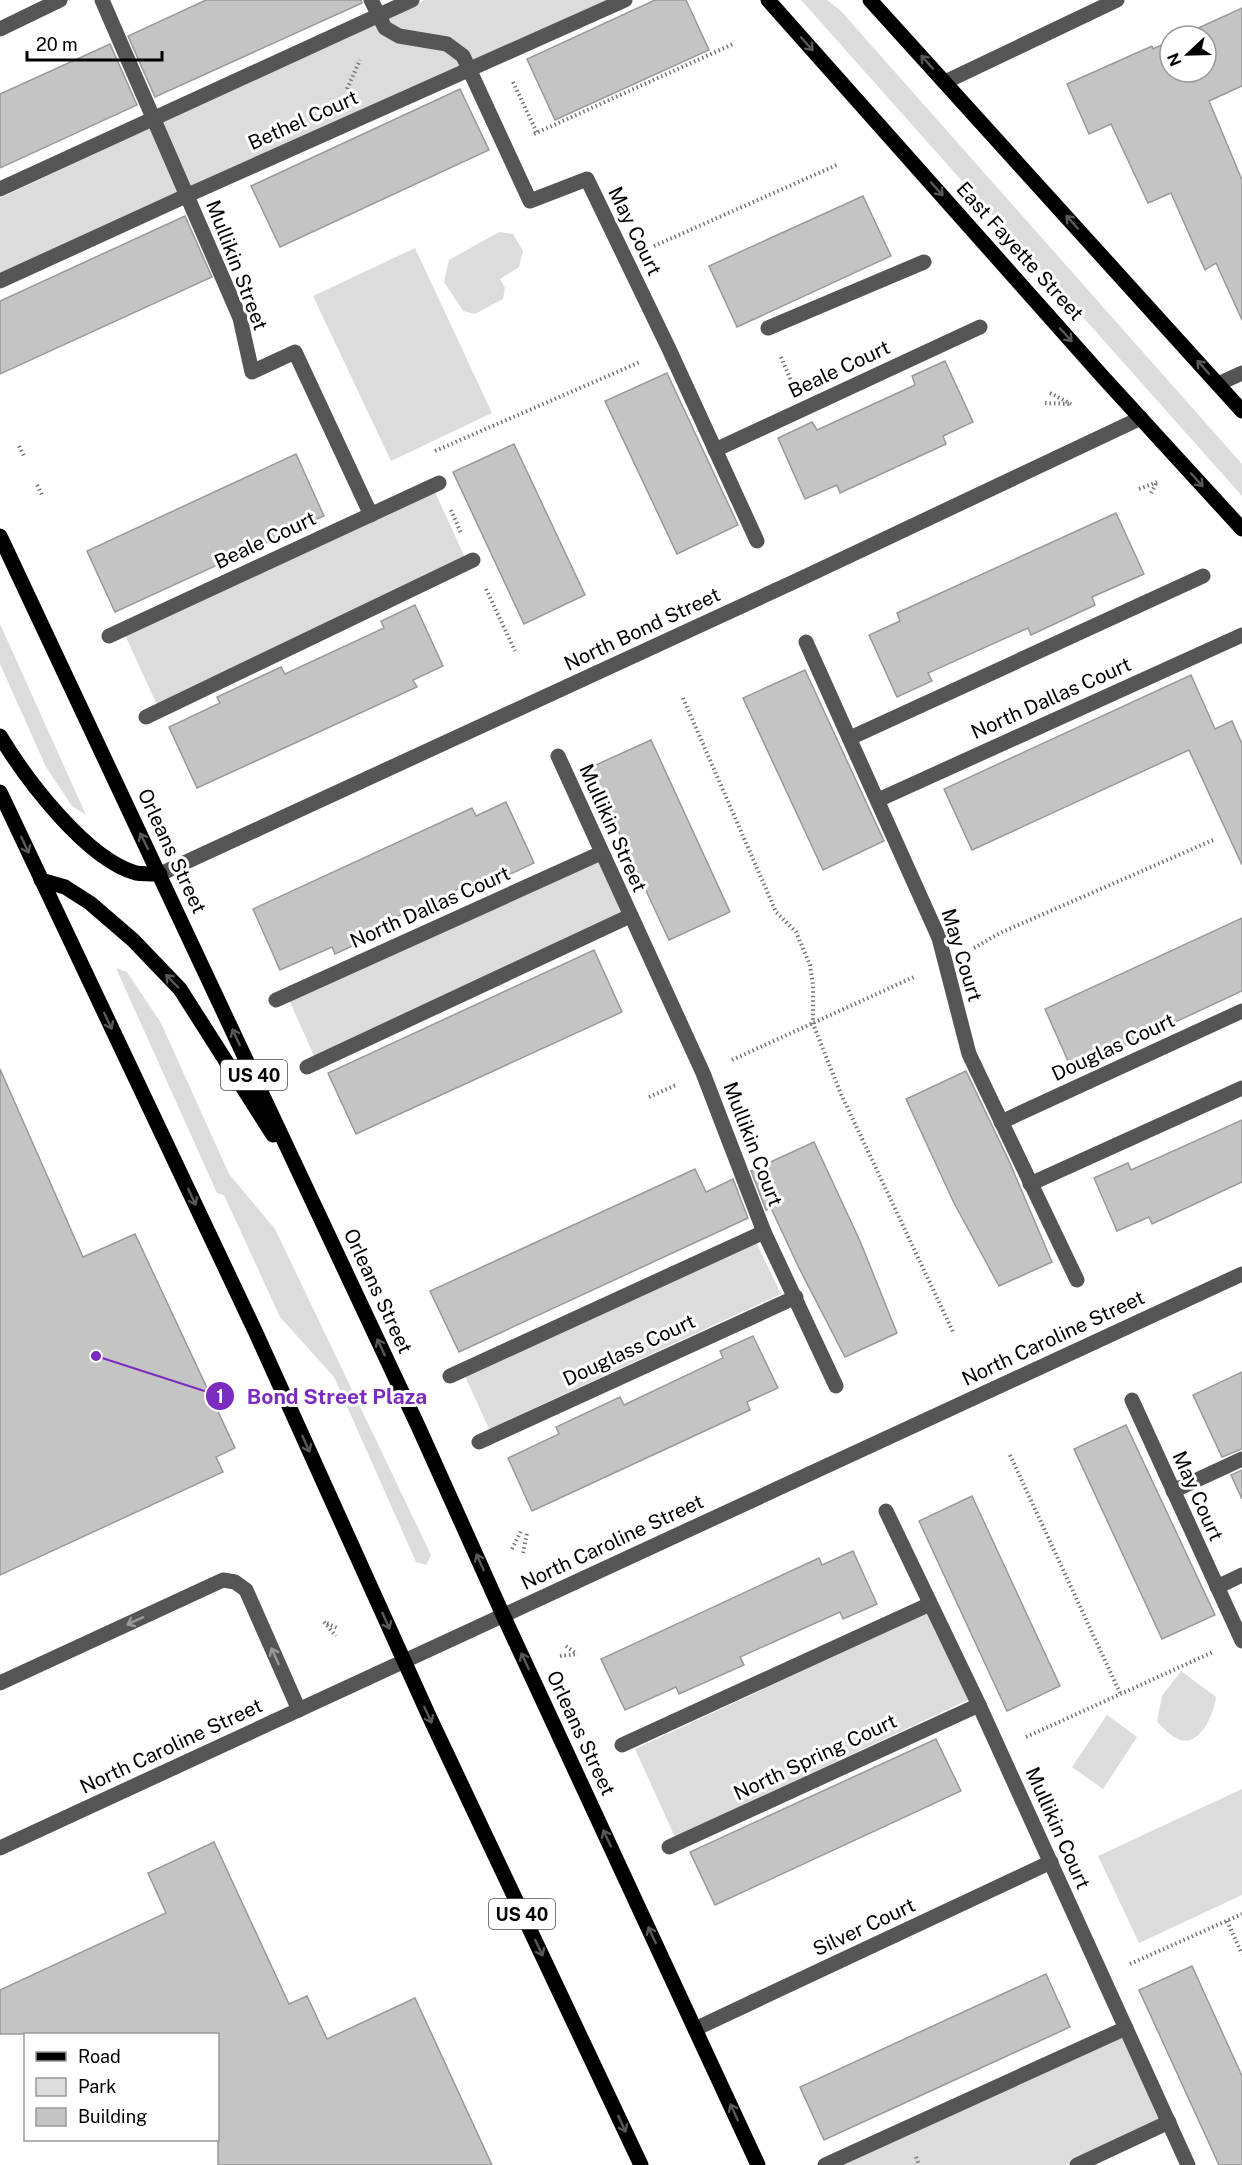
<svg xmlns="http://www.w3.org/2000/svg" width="1242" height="2165" font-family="'Public Sans',sans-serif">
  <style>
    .green { fill: #dcdcdc }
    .building { fill: #c4c4c4; stroke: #999; stroke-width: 1.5 }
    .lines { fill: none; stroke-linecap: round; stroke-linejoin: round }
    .path { stroke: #777; stroke-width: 4; stroke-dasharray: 1.5 3; stroke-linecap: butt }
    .minor { stroke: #555; stroke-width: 15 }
    .major { stroke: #000; stroke-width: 15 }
    .oneway { stroke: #595959 }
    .oneway2 { stroke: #999 }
    .labels { text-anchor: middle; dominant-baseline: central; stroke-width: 6; stroke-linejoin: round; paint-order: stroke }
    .shield { fill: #fff; stroke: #4c4c4c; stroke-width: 1.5 }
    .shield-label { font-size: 18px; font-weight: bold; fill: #000 }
    .street-label { font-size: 20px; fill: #000; stroke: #fff }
    .leader { fill: none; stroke: #7b2cbf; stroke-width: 2 }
    .callout-dot { fill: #7b2cbf; stroke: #fff; stroke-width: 2 }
    .mark-label { font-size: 18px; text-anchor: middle; font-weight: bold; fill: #fff }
    .callout-label { font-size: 21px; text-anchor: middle; font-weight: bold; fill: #7b2cbf; stroke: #fff; stroke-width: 6; stroke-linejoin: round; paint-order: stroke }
  </style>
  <rect width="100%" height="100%" fill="#fff"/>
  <g class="green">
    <path d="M425,0H611L0,276V198Z"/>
    <path d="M801,0H827L841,11L1242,464V496Z"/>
    <path d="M499,232L513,234L523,251L519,267L500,279L505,288L503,299L475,314L463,311L444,282L449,260Z"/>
    <path d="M415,248L492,413L391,461L313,296Z"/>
    <path d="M435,492L467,562L157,705L125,635Z"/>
    <path d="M0,624L86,815L72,806L46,767L0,664Z"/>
    <path d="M600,859L626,917L315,1058L289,1000Z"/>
    <path d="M116,968L127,972L161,1023L229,1174L275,1229L431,1555L426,1565L416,1562L334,1377L280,1317L224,1195L217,1193Z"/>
    <path d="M756,1242L781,1294L489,1429L465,1376Z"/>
    <path d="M929,1612L970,1699L675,1837L635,1749Z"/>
    <path d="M1181,1671L1216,1697C1214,1713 1201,1746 1180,1740C1171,1737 1164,1728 1157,1722L1162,1696Z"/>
    <path d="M1107,1715L1137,1737L1103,1789L1072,1767Z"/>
    <path d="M1242,1789V1895L1139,1943L1098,1856Z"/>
    <path d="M1121,2035L1161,2120L1066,2165H839Z"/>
  </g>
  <g class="building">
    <path d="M206,0H361L362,3L155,97L128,36Z"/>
    <path d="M655,0H686L709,50L555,120L527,59Z"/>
    <path d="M1242,8V86L1209,101L1242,180V320L1216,263L1205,270L1171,193L1148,203L1111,124L1089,134L1067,84L1152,46L1153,49L1170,41V72H1206V36H1181Z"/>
    <path d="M110,44L137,105L0,168V94Z"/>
    <path d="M460,89L489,150L280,247L251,186Z"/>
    <path d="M863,196L891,256L737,327L709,266Z"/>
    <path d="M185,216L212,277L0,374V301Z"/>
    <path d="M945,361L973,422L943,436L946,444L840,493L837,485L805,499L778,438L812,422L817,430L915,385L912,376Z"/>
    <path d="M667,373L738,525L677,554L605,401Z"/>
    <path d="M514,444L585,595L524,624L453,472Z"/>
    <path d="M296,454L324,516L115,612L87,551Z"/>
    <path d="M1116,513L1144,574L1092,597L1095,605L1031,635L1028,628L928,673L932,681L897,697L869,635L900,621L897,613Z"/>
    <path d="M415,605L443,666L413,680L417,687L197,788L169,727L220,703L217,697L281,667L285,674L384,628L381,621Z"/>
    <path d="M805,670L884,841L823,870L743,698Z"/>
    <path d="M1191,675L1215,729L1232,721L1242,744V865L1189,750L972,850L944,789Z"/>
    <path d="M651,740L730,912L669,940L589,768Z"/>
    <path d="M506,802L534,863L500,879L496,872L396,917L400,924L335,954L332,947L280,970L253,909L472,808L476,816Z"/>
    <path d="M1242,918V991L1072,1070L1045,1009Z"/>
    <path d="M594,950L622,1012L356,1134L328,1073Z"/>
    <path d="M0,1069L83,1257L135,1234L235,1448L216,1457L223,1472L0,1575Z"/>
    <path d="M966,1071L1009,1161L1052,1262L999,1286L954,1203L906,1099Z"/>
    <path d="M1242,1120V1182L1152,1224L1149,1217L1117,1231L1094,1178L1128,1163L1131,1170Z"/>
    <path d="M814,1142L860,1241L897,1333L845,1357L798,1266L771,1208L766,1210L751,1171Z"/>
    <path d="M695,1169L706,1192L733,1179L748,1218L459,1352L430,1291Z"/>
    <path d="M753,1336L778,1388L747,1402L750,1410L532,1511L508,1458L559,1434L556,1427L620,1397L624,1405L723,1358L720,1351Z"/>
    <path d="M1242,1372V1449L1222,1457L1193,1395Z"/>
    <path d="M1126,1425L1215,1615L1162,1639L1074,1449Z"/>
    <path d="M1242,1470V1499L1231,1475Z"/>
    <path d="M972,1496L1060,1686L1007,1711L919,1521Z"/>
    <path d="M853,1551L877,1604L843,1619L840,1612L740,1657L744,1665L679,1694L676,1687L625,1710L601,1659L819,1558L822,1565Z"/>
    <path d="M936,1739L961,1791L715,1905L690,1852Z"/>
    <path d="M214,1842L289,2004L307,1996L327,2039L415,1998L492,2165H218V2034H0V1990L166,1913L148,1873Z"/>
    <path d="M1192,1966L1242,2076V2165H1219L1139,1990Z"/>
    <path d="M1046,1974L1070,2027L824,2140L800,2087Z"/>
  </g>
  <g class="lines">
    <g class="path">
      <path d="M513,82L537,133"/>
      <path d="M347,89L360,60"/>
      <path d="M534,134L733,44"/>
      <path d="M654,246L839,164"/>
      <path d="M781,357L791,381"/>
      <path d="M1050,393L1071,404"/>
      <path d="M1045,403L1071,404"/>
      <path d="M19,446L24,456"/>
      <path d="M435,451L640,362"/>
      <path d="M37,485L43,497"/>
      <path d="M1139,489L1157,482"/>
      <path d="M1151,493L1157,482"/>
      <path d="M451,510L461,533"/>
      <path d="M486,589L515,651"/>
      <path d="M683,698L776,912L796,932L810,965L813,985V1024L841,1094L954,1334"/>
      <path d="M974,948L1000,933L1213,840"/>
      <path d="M732,1060L916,976"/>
      <path d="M649,1097L676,1085"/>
      <path d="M1010,1455L1120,1693"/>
      <path d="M512,1549L521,1531"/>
      <path d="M523,1553L527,1533"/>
      <path d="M324,1622L336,1636"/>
      <path d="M327,1623L337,1628"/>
      <path d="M566,1646L577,1654"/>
      <path d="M560,1656L577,1654"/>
      <path d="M1026,1737L1213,1652"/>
      <path d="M1227,1921L1242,1954"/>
      <path d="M1130,1964L1242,1914"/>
      <path d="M916,2157L919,2165"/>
    </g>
    <g class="minor">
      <path d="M102,0L240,318L252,372L295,352L371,515"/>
      <path d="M371,0L385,28L399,36L447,44L463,56L530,201L587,179L669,349L757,541"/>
      <path d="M0,29L60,0"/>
      <path d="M945,82L1117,0"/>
      <path d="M0,189L412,0"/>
      <path d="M0,281L188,195L625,0"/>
      <path d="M768,328L924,262"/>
      <path d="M1218,384L1242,373"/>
      <path d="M715,450L980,327"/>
      <path d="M109,636L439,483"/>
      <path d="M806,642L939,938L969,1054L1077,1280"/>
      <path d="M146,717L473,560"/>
      <path d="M850,738L1203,576"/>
      <path d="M558,756L703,1073L764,1232L836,1386"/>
      <path d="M878,800L1242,635"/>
      <path d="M160,874L798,580L1141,418"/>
      <path d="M276,1000L601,853"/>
      <path d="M307,1067L630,916"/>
      <path d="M1001,1122L1242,1011"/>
      <path d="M1030,1184L1242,1088"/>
      <path d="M450,1376L764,1232"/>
      <path d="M1132,1400L1242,1641"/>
      <path d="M479,1442L796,1297"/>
      <path d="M1173,1491L1242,1459"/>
      <path d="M886,1511L979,1705L1188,2165"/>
      <path d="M1217,1587L1242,1575"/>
      <path d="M0,1683L223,1580L235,1582L246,1590L299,1710"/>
      <path d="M622,1745L930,1604"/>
      <path d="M669,1847L979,1705"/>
      <path d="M0,1848L1242,1274"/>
      <path d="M695,2029L1051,1862"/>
      <path d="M825,2165L1126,2028"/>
      <path d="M1077,2165L1169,2122"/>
    </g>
    <g class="major">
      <path d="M768,0L1102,376L1242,529"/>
      <path d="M870,0L1242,411"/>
      <path d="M0,536L418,1426L503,1615L758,2165"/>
      <path d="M0,736C26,779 86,859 136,873C143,874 152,874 160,874"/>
      <path d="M0,792L256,1333L429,1716L641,2165"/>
      <path d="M41,880L65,887L90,903L133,940L180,989L273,1135"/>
    </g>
  </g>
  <defs><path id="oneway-shaft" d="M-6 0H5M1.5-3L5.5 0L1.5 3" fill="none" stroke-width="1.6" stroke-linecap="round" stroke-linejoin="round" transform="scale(1.5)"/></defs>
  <g class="oneway">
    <use href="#oneway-shaft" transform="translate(807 44) rotate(48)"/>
    <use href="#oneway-shaft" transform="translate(927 62) rotate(-132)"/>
    <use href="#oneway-shaft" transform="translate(937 189) rotate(48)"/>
    <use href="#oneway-shaft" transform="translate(1072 222) rotate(-132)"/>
    <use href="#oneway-shaft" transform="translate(1066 335) rotate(48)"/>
    <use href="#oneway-shaft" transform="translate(1203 367) rotate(-132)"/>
    <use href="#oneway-shaft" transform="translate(1197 480) rotate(48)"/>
    <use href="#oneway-shaft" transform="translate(144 841) rotate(-116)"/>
    <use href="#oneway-shaft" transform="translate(25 845) rotate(65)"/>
    <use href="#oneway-shaft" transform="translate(172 981) rotate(-134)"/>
    <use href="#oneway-shaft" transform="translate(108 1021) rotate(65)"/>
    <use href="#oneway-shaft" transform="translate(236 1037) rotate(-115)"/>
    <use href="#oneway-shaft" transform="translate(192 1197) rotate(65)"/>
    <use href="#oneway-shaft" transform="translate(381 1347) rotate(-115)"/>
    <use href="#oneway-shaft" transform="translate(306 1444) rotate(66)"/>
    <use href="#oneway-shaft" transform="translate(480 1562) rotate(-114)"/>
    <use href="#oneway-shaft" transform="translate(386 1621) rotate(66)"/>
    <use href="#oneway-shaft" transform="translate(525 1661) rotate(-115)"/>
    <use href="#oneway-shaft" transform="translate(428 1715) rotate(65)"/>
    <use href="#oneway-shaft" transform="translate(607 1838) rotate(-115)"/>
    <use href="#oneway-shaft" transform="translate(652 1935) rotate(-115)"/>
    <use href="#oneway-shaft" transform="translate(539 1948) rotate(65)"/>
    <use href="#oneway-shaft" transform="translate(734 2112) rotate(-115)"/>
    <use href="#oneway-shaft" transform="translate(622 2124) rotate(65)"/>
  </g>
  <g class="oneway2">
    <use href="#oneway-shaft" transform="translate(135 1621) rotate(155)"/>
    <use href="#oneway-shaft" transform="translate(275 1656) rotate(-114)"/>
  </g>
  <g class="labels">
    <g class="shield">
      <rect x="221" y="1060" width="66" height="30" rx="4.5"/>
      <rect x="489" y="1899" width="66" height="30" rx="4.5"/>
    </g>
    <g class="shield-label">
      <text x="254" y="1075">US 40</text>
      <text x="522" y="1914">US 40</text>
    </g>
    <g class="street-label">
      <text transform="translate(303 120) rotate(-24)">Bethel Court</text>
      <text transform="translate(635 231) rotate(64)">May Court</text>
      <text transform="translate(1020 251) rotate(48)">East Fayette Street</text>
      <text transform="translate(237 265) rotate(69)">Mullikin Street</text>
      <text transform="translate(839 369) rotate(-25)">Beale Court</text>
      <text transform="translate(265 540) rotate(-25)">Beale Court</text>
      <text transform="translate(642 629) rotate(-25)">North Bond Street</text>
      <text transform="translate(1051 698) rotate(-24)">North Dallas Court</text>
      <text transform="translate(613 828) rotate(66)">Mullikin Street</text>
      <text transform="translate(172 851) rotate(65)">Orleans Street</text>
      <text transform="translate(430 907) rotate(-24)">North Dallas Court</text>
      <text transform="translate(962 955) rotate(73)">May Court</text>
      <text transform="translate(1113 1047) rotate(-25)">Douglas Court</text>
      <text transform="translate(753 1144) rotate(69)">Mullikin Court</text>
      <text transform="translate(378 1291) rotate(65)">Orleans Street</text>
      <text transform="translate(1053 1338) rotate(-25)">North Caroline Street</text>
      <text transform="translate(629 1350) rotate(-25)">Douglass Court</text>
      <text transform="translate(1198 1496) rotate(66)">May Court</text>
      <text transform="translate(612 1542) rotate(-25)">North Caroline Street</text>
      <text transform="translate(581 1733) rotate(65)">Orleans Street</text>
      <text transform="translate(171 1746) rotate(-25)">North Caroline Street</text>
      <text transform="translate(815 1757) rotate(-25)">North Spring Court</text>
      <text transform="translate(1058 1828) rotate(66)">Mullikin Court</text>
      <text transform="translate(864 1927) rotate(-25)">Silver Court</text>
    </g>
  </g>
  <path class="leader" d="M96 1356L220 1396"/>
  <g class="callout-dot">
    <circle cx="96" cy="1356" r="6"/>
    <circle cx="220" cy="1396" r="15"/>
  </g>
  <g class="mark-label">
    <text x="220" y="1403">1</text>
  </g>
  <g class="callout-label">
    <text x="337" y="1404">Bond Street Plaza</text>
  </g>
  <rect x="24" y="2033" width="195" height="108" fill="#ffffff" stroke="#999999" stroke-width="1.5"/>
  <rect x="36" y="2052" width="30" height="9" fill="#000000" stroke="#999999" stroke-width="1.5"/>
  <text x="78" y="2063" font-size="18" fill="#000000">Road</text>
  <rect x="36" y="2078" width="30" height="18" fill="#dcdcdc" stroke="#999999" stroke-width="1.5"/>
  <text x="78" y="2093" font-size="18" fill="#000000">Park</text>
  <rect x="36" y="2108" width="30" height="18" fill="#c4c4c4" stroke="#999999" stroke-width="1.5"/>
  <text x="78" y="2123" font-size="18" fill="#000000">Building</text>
  <g transform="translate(1188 54) rotate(248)"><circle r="28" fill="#ffffff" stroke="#999999" stroke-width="1.5"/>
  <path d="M0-4.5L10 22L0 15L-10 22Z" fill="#000000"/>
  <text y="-9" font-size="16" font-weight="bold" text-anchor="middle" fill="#000000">N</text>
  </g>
  <path d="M27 51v9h135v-9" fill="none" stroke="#000000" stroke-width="3"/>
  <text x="36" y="51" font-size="18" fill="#000000" stroke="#ffffff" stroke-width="4.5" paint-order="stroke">20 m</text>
</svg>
